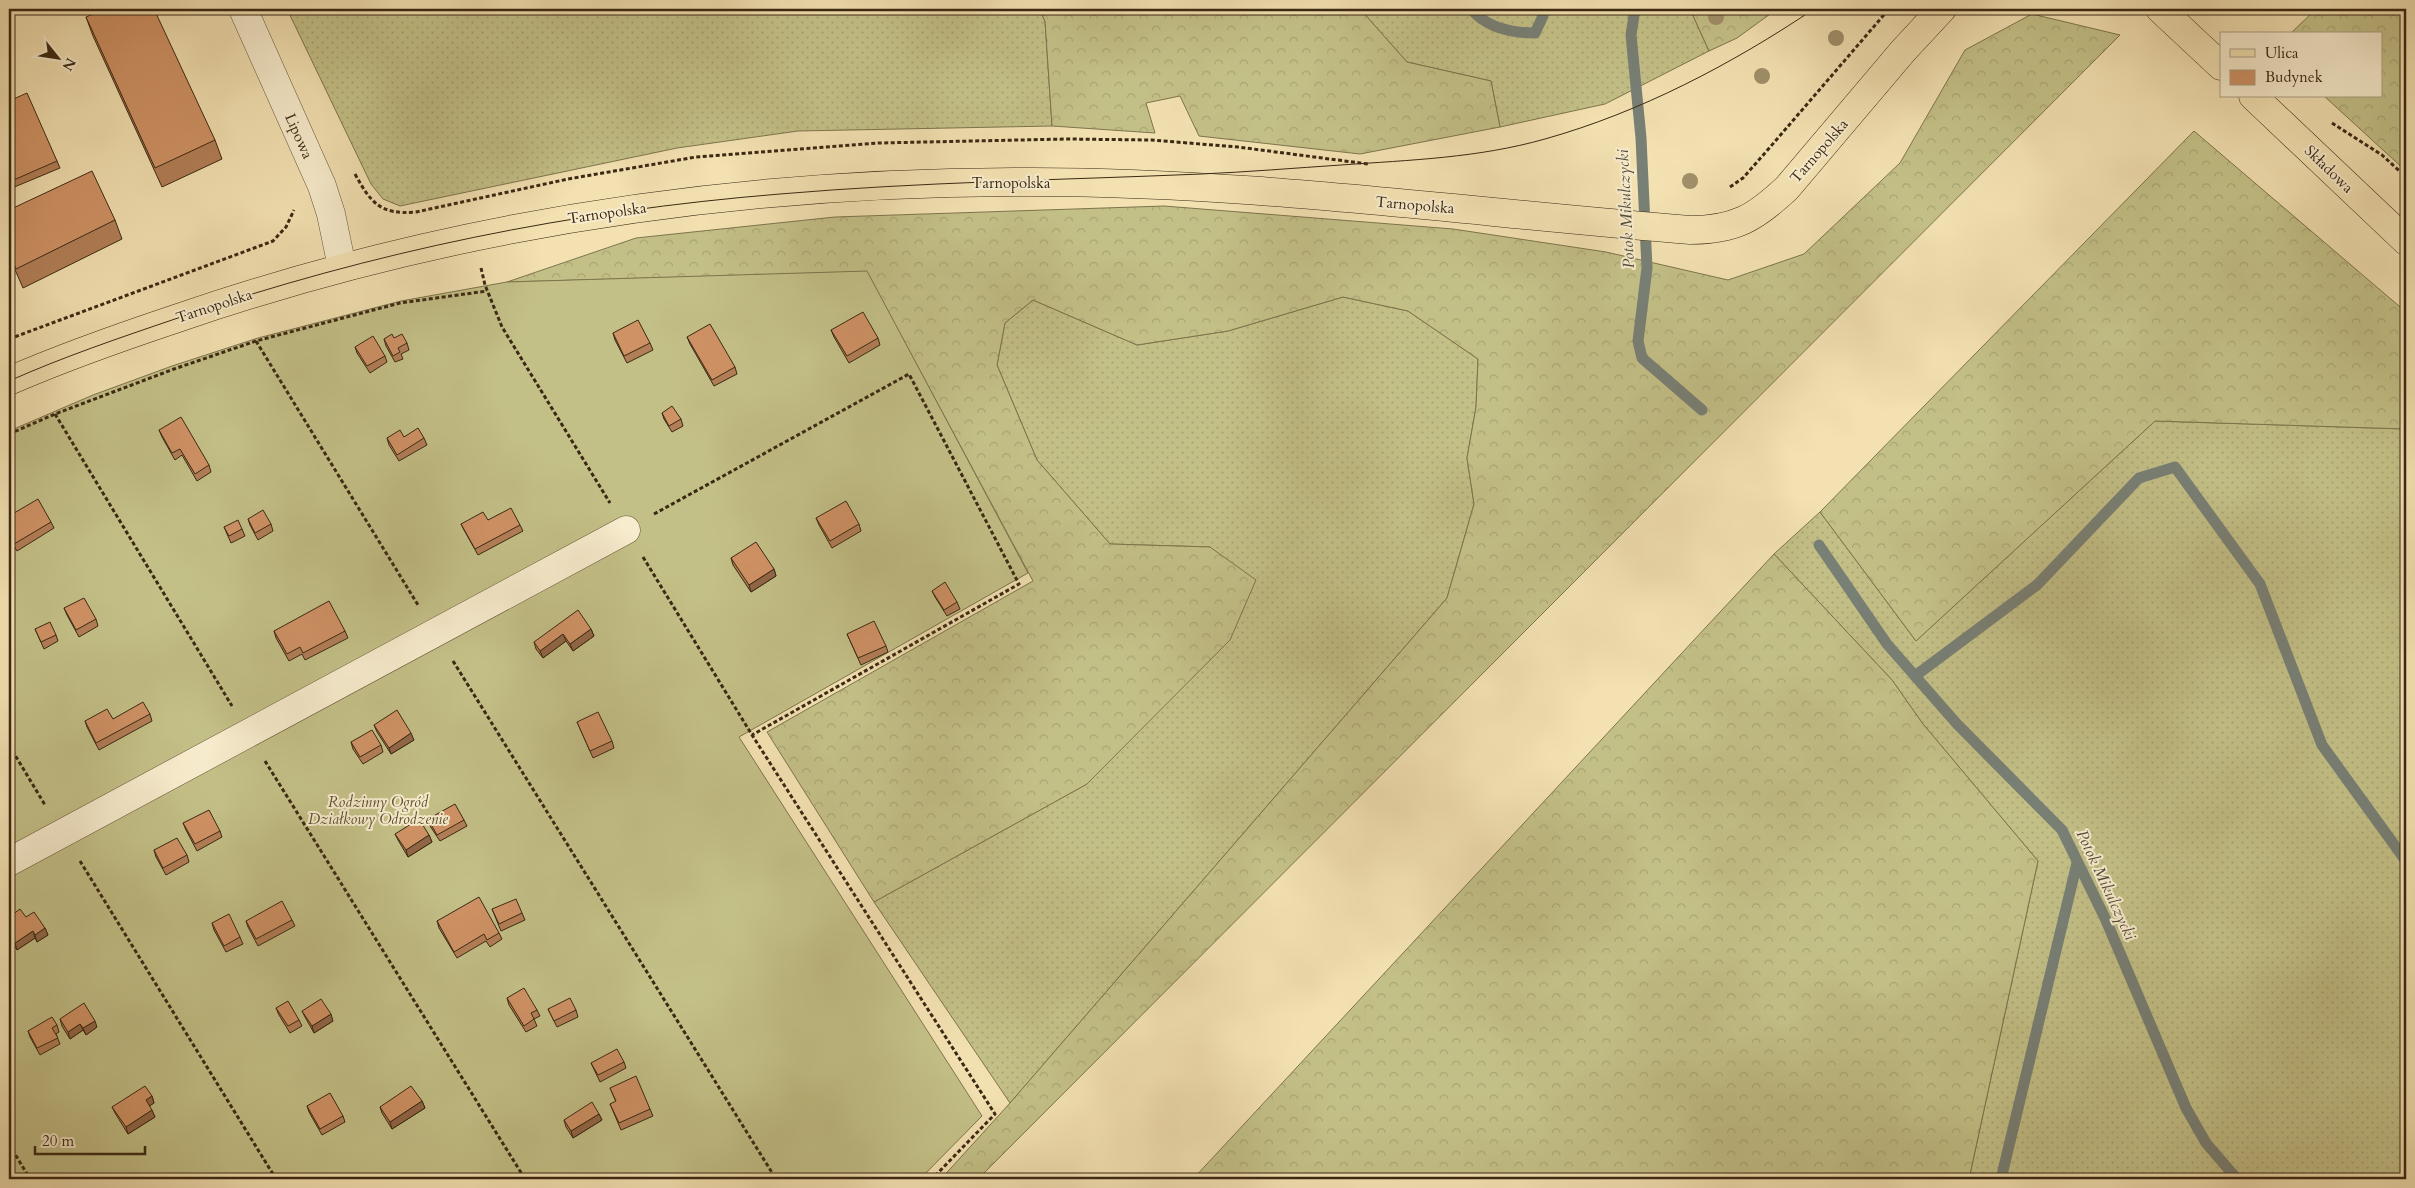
<svg xmlns="http://www.w3.org/2000/svg" width="2415" height="1188" font-family="Cardo,serif">
  <style>
    .grass { fill: url(#grass-dots); stroke: #7e744d }
    .forest { fill: url(#forest-crowns); stroke: #7e744d }
    .garden { fill: #c3c087; stroke: #7e744d }
    .lines { fill: none; stroke-linecap: round; stroke-linejoin: round }
    .stream { stroke: #788076; stroke-width: 11 }
    .minor-casing { stroke: #68563b; stroke-width: 29 }
    .major-casing { stroke: #3a2813; stroke-width: 29 }
    .path { stroke: #3a2813; stroke-width: 3; stroke-dasharray: 4 2.5; stroke-linecap: butt }
    .minor { stroke: #f7eccd; stroke-width: 28 }
    .major { stroke: #f3e1b2; stroke-width: 28 }
    .tram { stroke: #3a2813; stroke-width: 1 }
    .tree { fill: #a0906a }
    .wall { fill: #b27e57; stroke: #3a2813 }
    .shaded-wall { fill: #916647; stroke: #3a2813 }
    .building { fill: #cf9265; stroke: #3a2813 }
    .labels { text-anchor: middle; dominant-baseline: central; stroke-width: 4; stroke-linejoin: round; paint-order: stroke }
    .street-label { font-size: 15px; fill: #3a2813; stroke: #f7eccd }
    .park-label { font-size: 15px; font-style: italic; fill: #5c4e30; stroke: #f7eccd }
    .water-label { font-size: 16px; font-style: italic; fill: #544c3c; stroke: #f7eccd }
  </style>
  <defs>
    <pattern id="grass-dots" width="8" height="8" patternUnits="userSpaceOnUse" patternTransform="scale(1.25)"><rect width="8" height="8" fill="#c3c087"/><path d="M2 2h.1M6 6h.1" fill="none" stroke="#a8a574" stroke-width="1.8" stroke-linecap="round"/></pattern>
    <pattern id="forest-crowns" width="20" height="18" patternUnits="userSpaceOnUse" patternTransform="scale(1.25)"><rect width="20" height="18" fill="#c3c087"/><path d="M2 6a3 3 0 1 1 6 0M12 15a3 3 0 1 1 6 0" fill="none" stroke="#a8a574"/></pattern>
  </defs>
  <rect width="100%" height="100%" fill="#f3e1b2"/>
  <filter id="stains"><feTurbulence type="fractalNoise" baseFrequency=".004" numOctaves="4"/><feColorMatrix values="0 0 0 0 .2 0 0 0 0 .09 0 0 0 0 .02 0 0 0 .5 -.17"/></filter>
  <radialGradient id="worn" r=".72"><stop offset=".6" stop-color="#630" stop-opacity="0"/><stop offset="1" stop-color="#630" stop-opacity=".3"/></radialGradient>
  <g class="grass">
    <path d="M287,9H1039L1045,21L1052,126L798,131L677,148L400,206L383,199L371,184Z"/>
    <path d="M1360,9H1690L1709,51L1605,104L1500,127L1491,81L1407,62Z"/>
    <path d="M1343,297L1408,311L1478,359L1476,407L1467,458L1474,504L1447,598L1010,1103L874,902L1087,784L1210,547L1110,544L1037,460L997,365L1005,323L1033,300L1137,345L1228,331Z"/>
    <path d="M2155,421L2406,429V1179H1969L2038,861L1923,724L1892,680L1774,554L1820,512L1916,641Z"/>
  </g>
  <g class="forest">
    <path d="M1039,9H1360L1407,62L1491,81L1500,127L1360,154L1199,136L1180,96L1146,103L1155,133L1052,126L1045,21Z"/>
    <path d="M1690,9H1777L1737,38L1709,51Z"/>
    <path d="M2316,9H2406V171L2324,96H2381V34H2290Z"/>
    <path d="M2032,14L2120,35L978,1179H941L1010,1103L1447,598L1474,504L1467,458L1476,407L1478,359L1408,311L1343,297L1228,331L1137,345L1033,300L1005,323L997,365L1037,460L1110,544L1210,547L1256,580L1230,640L1087,784L874,902L767,732L1033,581L867,272L507,282L636,238L835,217L1164,206L1453,229L1606,252L1728,280L1804,254L1900,163L1965,50Z"/>
    <path d="M2194,131L2406,312V429L2155,421L1916,641L1820,512Z"/>
    <path d="M1774,554L1892,680L1923,724L2038,861L1969,1179H1193Z"/>
  </g>
  <path class="garden" d="M867,271L1028,573L739,737L982,1116L920,1179H9V431L93,395L172,366L258,338L401,301L507,282Z"/>
  <g class="lines">
    <g class="stream">
      <path d="M1471,9C1487,28 1510,33 1535,33L1543,16L1542,9"/>
      <path d="M1635,9L1631,35L1641,138L1647,268L1638,341L1642,358L1702,410"/>
      <path d="M1819,545L1887,644L1957,724L2062,830L2105,918L2186,1108L2206,1143L2237,1179"/>
      <path d="M1915,676L2037,585L2139,478L2175,467L2260,584L2322,745L2406,861"/>
      <path d="M2001,1179L2077,863"/>
    </g>
    <defs>
      <g id="minor">
        <path d="M243,9L322,186L331,214L342,267"/>
        <path d="M9,862L626,530"/>
      </g>
      <g id="major">
        <path d="M2160,9L2221,66"/>
        <path d="M2253,96L2406,241"/>
        <path d="M9,381C64,357 121,337 178,318C446,226 729,183 1013,182C1239,180 1465,212 1690,230C1735,230 1755,218 1787,188L1903,51L1942,9"/>
      </g>
    </defs>
    <use href="#minor" class="minor-casing"/>
    <use href="#major" class="major-casing"/>
    <g class="path">
      <path d="M2332,123L2382,155L2406,177"/>
      <path d="M355,174C371,203 380,215 416,212L568,179L696,157L879,143L1067,139L1151,140L1238,147L1368,164"/>
      <path d="M1730,187L1743,178L1765,153L1889,9"/>
      <path d="M481,268L485,285L502,327L610,503"/>
      <path d="M9,339L273,241L286,227L294,210"/>
      <path d="M256,341L418,605"/>
      <path d="M55,414L232,706"/>
      <path d="M9,434L55,414L174,369L256,341L400,303L487,291"/>
      <path d="M654,514L909,374L1019,584L752,735"/>
      <path d="M643,557L752,735L995,1114L932,1179"/>
      <path d="M453,661L776,1179"/>
      <path d="M9,745L45,805"/>
      <path d="M265,761L525,1179"/>
      <path d="M80,861L276,1179"/>
      <path d="M9,1144L30,1179"/>
    </g>
    <use href="#minor" class="minor"/>
    <use href="#major" class="major"/>
    <path class="tram" d="M9,381C63,357 119,338 175,319C374,251 571,211 780,194C920,182 1061,180 1201,174C1248,172 1295,168 1341,165C1410,160 1478,158 1545,139C1641,112 1732,64 1814,9"/>
  </g>
  <g class="tree">
    <circle cx="1716" cy="17" r="8"/>
    <circle cx="1836" cy="38" r="8"/>
    <circle cx="1762" cy="76" r="8"/>
    <circle cx="1690" cy="181" r="8"/>
  </g>
  <g class="wall">
    <path d="M9,9H19L9,14Z"/>
    <path d="M86,17L215,140L222,159L162,187L93,36Z"/>
    <path d="M9,101L57,161L60,168L12,188L9,182Z"/>
    <path d="M9,210L115,220L122,239L23,288L9,256Z"/>
    <path d="M831,330L878,338L880,345L849,363L834,337Z"/>
    <path d="M613,333L650,343L653,350L627,363L615,340Z"/>
    <path d="M687,337L735,367L737,374L714,386L690,344Z"/>
    <path d="M394,338L407,343L409,350L401,354L403,359L395,362L386,346L384,339Z"/>
    <path d="M355,347L385,356L387,362L370,373L357,353Z"/>
    <path d="M662,413L681,419L683,426L672,432L664,419Z"/>
    <path d="M159,430L209,465L211,472L197,481L182,455L175,460L162,437Z"/>
    <path d="M404,437L424,438L427,445L399,461L389,445L387,438Z"/>
    <path d="M9,516L51,522L54,528L17,551L9,538Z"/>
    <path d="M816,518L859,524L861,531L832,548L819,525Z"/>
    <path d="M248,519L271,524L273,531L258,540L250,525Z"/>
    <path d="M488,520L520,525L523,531L478,555L464,530L461,524Z"/>
    <path d="M224,527L242,529L245,536L231,543Z"/>
    <path d="M731,558L774,569L776,576L751,592L733,565Z"/>
    <path d="M932,591L957,602L960,609L947,616L935,597Z"/>
    <path d="M64,608L96,619L98,626L79,637L67,615Z"/>
    <path d="M35,629L56,635L58,641L44,649Z"/>
    <path d="M591,629L594,636L573,651L566,641L543,658L536,649L534,642Z"/>
    <path d="M274,631H345L348,638L305,660L302,654L289,661L276,638Z"/>
    <path d="M847,634L886,646L888,652L861,665Z"/>
    <path d="M150,714L152,721L99,750L87,727L85,721L113,719Z"/>
    <path d="M577,722L612,741L614,748L593,758Z"/>
    <path d="M374,725L414,740L391,754L377,732Z"/>
    <path d="M351,742L381,745L383,752L363,764L353,749Z"/>
    <path d="M428,819L464,820L467,826L440,841L430,826Z"/>
    <path d="M183,823L220,831L222,837L197,851L186,830Z"/>
    <path d="M395,834L429,835L432,842L408,857L398,840Z"/>
    <path d="M154,850L187,855L189,862L166,875L156,857Z"/>
    <path d="M492,909L522,913L525,920L501,931Z"/>
    <path d="M9,917H26L45,928L48,935L37,942L35,938L17,950L9,937Z"/>
    <path d="M292,920L295,926L258,946L248,927L246,921Z"/>
    <path d="M437,921L499,933L502,939L490,947L486,941L457,958L439,928Z"/>
    <path d="M212,923L240,937L243,944L226,952L214,930Z"/>
    <path d="M507,998L537,1010L540,1016L534,1019L537,1026L526,1032L509,1005Z"/>
    <path d="M276,1008L299,1020L302,1026L290,1033L279,1015Z"/>
    <path d="M548,1009L576,1010L578,1017L557,1027Z"/>
    <path d="M302,1011L333,1021L314,1033L305,1017Z"/>
    <path d="M60,1019L97,1027L86,1035L83,1030L70,1039L62,1026Z"/>
    <path d="M57,1025L59,1032L56,1034L60,1044L40,1055L30,1037L28,1031Z"/>
    <path d="M624,1062L626,1068L600,1082L591,1063Z"/>
    <path d="M610,1088L650,1109L653,1116L621,1130L610,1104L616,1102Z"/>
    <path d="M152,1096L154,1103L149,1106L155,1117L128,1134L115,1113L112,1107Z"/>
    <path d="M422,1101L425,1108L392,1129L382,1113L380,1107Z"/>
    <path d="M307,1106L343,1116L345,1122L322,1135L309,1112Z"/>
    <path d="M599,1114L602,1120L573,1138L566,1127L564,1120Z"/>
  </g>
  <g class="shaded-wall">
    <path d="M12,548L14,554L9,558V550Z"/>
    <path d="M774,569L776,576L751,592L749,585Z"/>
    <path d="M591,629L594,636L573,651L570,644Z"/>
    <path d="M563,634L566,641L543,658L540,651Z"/>
    <path d="M411,733L414,740L391,754L389,748Z"/>
    <path d="M429,835L432,842L408,857L406,850Z"/>
    <path d="M45,928L48,935L37,942L35,935Z"/>
    <path d="M33,931L35,938L17,950L15,943Z"/>
    <path d="M331,1014L333,1021L314,1033L312,1026Z"/>
    <path d="M95,1021L97,1027L86,1035L83,1028Z"/>
    <path d="M80,1024L83,1030L70,1039L68,1032Z"/>
    <path d="M152,1096L154,1103L148,1107L146,1100Z"/>
    <path d="M422,1101L425,1108L392,1129L390,1122Z"/>
    <path d="M152,1110L155,1117L128,1134L126,1127Z"/>
    <path d="M599,1114L602,1120L573,1138L571,1131Z"/>
  </g>
  <g class="building">
    <path d="M105,9H154L215,140L155,168L86,17Z"/>
    <path d="M27,93L57,161L9,182V101Z"/>
    <path d="M92,171L115,220L16,269L9,252V210Z"/>
    <path d="M863,312L878,338L847,356L831,330Z"/>
    <path d="M638,320L650,343L624,356L613,333Z"/>
    <path d="M710,324L735,367L712,380L687,337Z"/>
    <path d="M392,334L394,338L402,334L407,343L398,348L400,352L393,356L384,339Z"/>
    <path d="M373,336L385,356L367,366L355,347Z"/>
    <path d="M672,406L681,419L669,426L662,413Z"/>
    <path d="M181,417L209,465L195,474L180,449L172,453L159,430Z"/>
    <path d="M418,428L424,438L397,455L387,438L400,430L404,437Z"/>
    <path d="M38,499L51,522L14,544L9,535V516Z"/>
    <path d="M846,501L859,524L830,541L816,518Z"/>
    <path d="M511,508L520,525L475,549L461,524L483,512L488,520Z"/>
    <path d="M263,510L271,524L255,533L248,519Z"/>
    <path d="M238,520L242,529L229,536L224,527Z"/>
    <path d="M756,542L774,569L749,585L731,558Z"/>
    <path d="M9,543L12,548L9,550Z"/>
    <path d="M945,582L957,602L944,610L932,591Z"/>
    <path d="M84,598L96,619L76,630L64,608Z"/>
    <path d="M329,601L345,631L303,653L300,647L287,654L274,631Z"/>
    <path d="M578,610L591,629L570,644L563,634L540,651L534,642Z"/>
    <path d="M874,621L886,646L858,658L847,634Z"/>
    <path d="M50,622L56,635L41,642L35,629Z"/>
    <path d="M143,702L150,714L96,743L85,721L107,709L113,719Z"/>
    <path d="M397,710L411,733L389,748L374,725Z"/>
    <path d="M598,712L612,741L590,751L577,722Z"/>
    <path d="M372,730L381,745L360,757L351,742Z"/>
    <path d="M455,804L464,820L437,835L428,819Z"/>
    <path d="M209,810L220,831L195,844L183,823Z"/>
    <path d="M419,819L429,835L406,850L395,834Z"/>
    <path d="M177,838L187,855L163,868L154,850Z"/>
    <path d="M479,897L499,933L487,940L484,934L454,952L437,921Z"/>
    <path d="M516,899L522,913L499,924L492,909Z"/>
    <path d="M282,901L292,920L256,939L246,921Z"/>
    <path d="M20,909L26,917L34,912L45,928L35,935L33,931L15,943L9,934V917Z"/>
    <path d="M229,914L240,937L224,946L212,923Z"/>
    <path d="M524,988L537,1010L531,1013L534,1019L524,1026L507,998Z"/>
    <path d="M570,998L576,1010L554,1021L548,1009Z"/>
    <path d="M321,999L331,1014L312,1026L302,1011Z"/>
    <path d="M288,1001L299,1020L288,1026L276,1008Z"/>
    <path d="M84,1003L95,1021L83,1028L80,1024L68,1032L60,1019Z"/>
    <path d="M52,1017L57,1025L52,1028L58,1038L37,1048L28,1031Z"/>
    <path d="M617,1049L624,1062L598,1075L591,1063Z"/>
    <path d="M636,1076L650,1109L619,1123L610,1104L616,1101L610,1088Z"/>
    <path d="M145,1086L152,1096L146,1100L152,1110L126,1127L112,1107Z"/>
    <path d="M411,1086L422,1101L390,1122L380,1107Z"/>
    <path d="M330,1093L343,1116L320,1129L307,1106Z"/>
    <path d="M592,1102L599,1114L571,1131L564,1120Z"/>
  </g>
  <g class="labels">
    <g class="street-label">
      <text transform="translate(299 136) rotate(66)">Lipowa</text>
      <text transform="translate(1819 151) rotate(-49)">Tarnopolska</text>
      <text transform="translate(2329 169) rotate(44)">Składowa</text>
      <text x="1011" y="183">Tarnopolska</text>
      <text transform="translate(1415 205) rotate(5)">Tarnopolska</text>
      <text transform="translate(607 213) rotate(-8)">Tarnopolska</text>
      <text transform="translate(214 306) rotate(-18)">Tarnopolska</text>
    </g>
    <g class="park-label">
      <text x="378" y="802">Rodzinny Ogród<tspan x="378" dy="17">Działkowy Odrodzenie</tspan></text>
    </g>
    <g class="water-label">
      <text transform="translate(1626 209) rotate(-93)">Potok Mikulczycki</text>
      <text transform="translate(2106 885) rotate(65)">Potok Mikulczycki</text>
    </g>
  </g>
  <rect width="2415" height="1188" fill="none" stroke="#f3e1b2" stroke-width="30"/>
  <rect x="10" y="10" width="2395" height="1168" fill="none" stroke="#3a2813" stroke-width="2.5"/>
  <rect x="15" y="15" width="2385" height="1158" fill="none" stroke="#3a2813"/>
  <rect x="2220" y="32" width="162" height="65" fill="#f7eccd" stroke="#ab9e83"/>
  <rect x="2230" y="49" width="25" height="8" fill="#f3e1b2" stroke="#ab9e83"/>
  <text x="2265" y="58" font-size="15" fill="#3a2813">Ulica</text>
  <rect x="2230" y="70" width="25" height="15" fill="#cf9265" stroke="#ab9e83"/>
  <text x="2265" y="82" font-size="15" fill="#3a2813">Budynek</text>
  <g transform="translate(58 58) rotate(120)" stroke="#f7eccd" stroke-width="4" paint-order="stroke">
  <path d="M0-4L9 19L0 12L-9 19Z" fill="#3a2813"/>
  <text y="-8" font-size="14" font-weight="bold" text-anchor="middle" fill="#3a2813">N</text>
  </g>
  <path d="M35 1146v8h110v-8" fill="none" stroke="#3a2813" stroke-width="2.5"/>
  <text x="42" y="1146" font-size="15" fill="#3a2813" stroke="#f7eccd" stroke-width="4" paint-order="stroke">20 m</text>
  <rect width="100%" height="100%" filter="url(#stains)"/>
  <rect width="100%" height="100%" fill="url(#worn)"/>
</svg>
